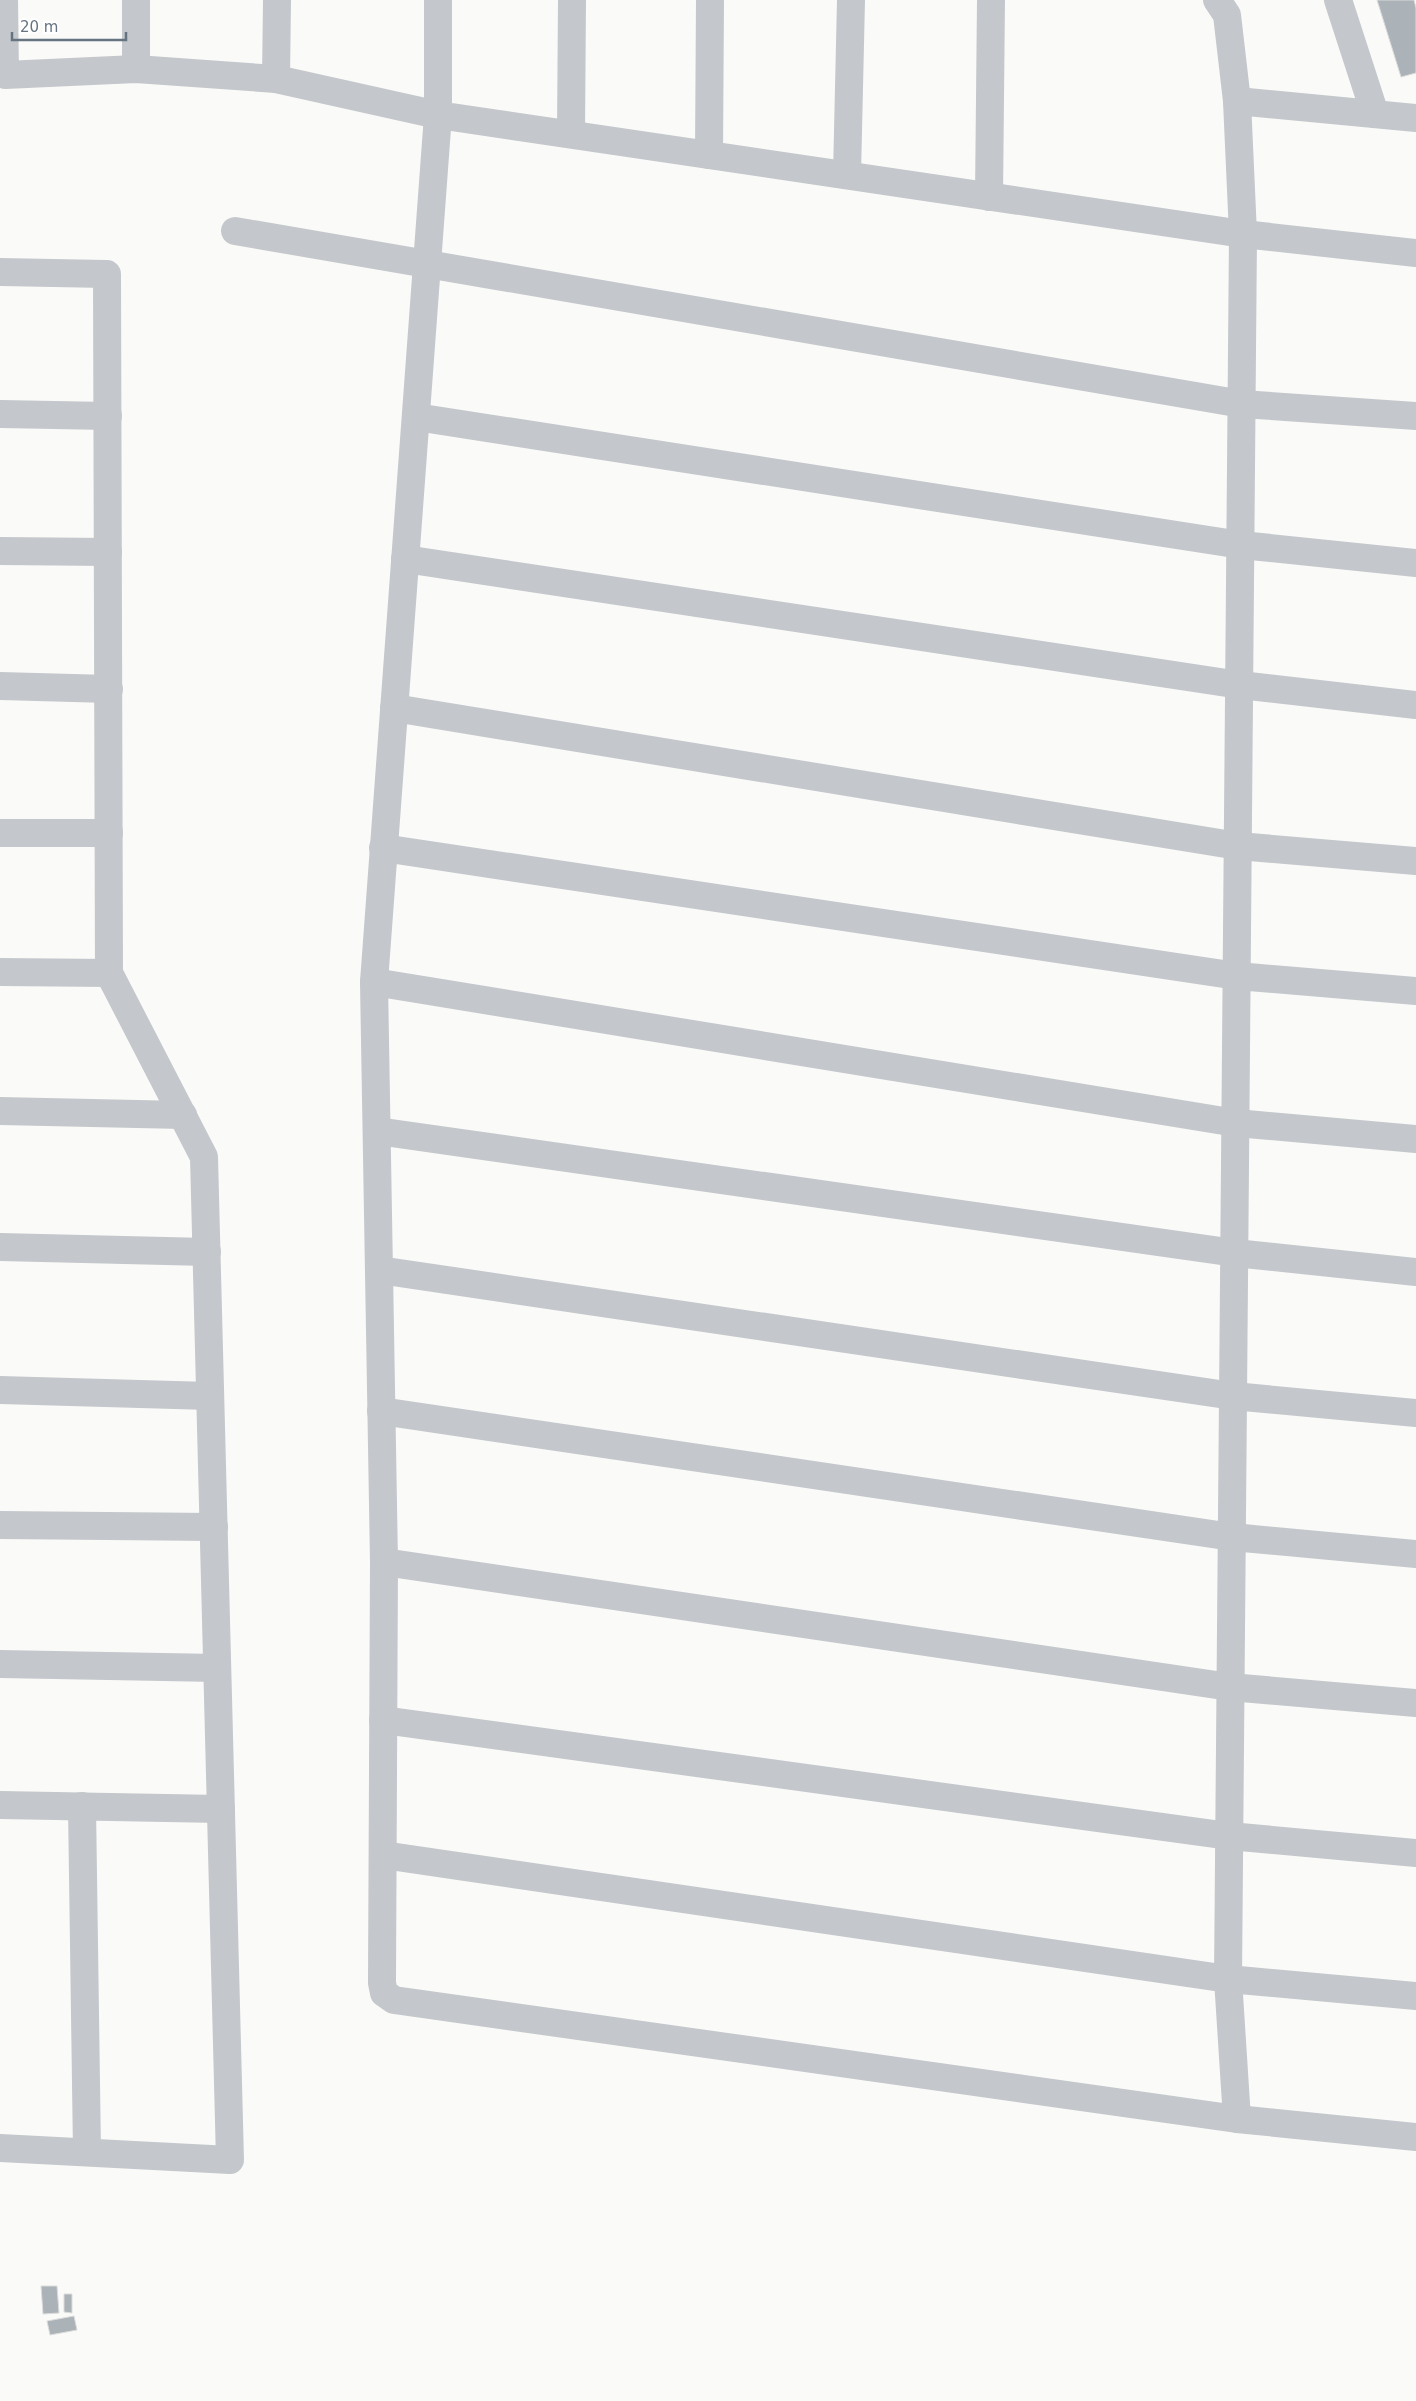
<svg xmlns="http://www.w3.org/2000/svg" width="1416" height="2401" font-family="'DejaVu Sans',sans-serif">
  <style>
    .building { fill: #abb2b8; stroke: #dcdcda }
    .lines { fill: none; stroke-linecap: round; stroke-linejoin: round }
    .minor { stroke: #c4c7cb; stroke-width: 28 }
  </style>
  <rect width="100%" height="100%" fill="#fafaf8"/>
  <g class="building">
    <path d="M1377,0H1414L1416,8V73L1401,77Z"/>
    <path d="M41,2286H57L59,2313L43,2314Z"/>
    <path d="M64,2294H72V2313L64,2312Z"/>
    <path d="M74,2316L77,2330L50,2335L47,2321Z"/>
  </g>
  <g class="lines">
    <g class="minor">
      <path d="M4,0L5,75L136,69L276,79"/>
      <path d="M136,0V69"/>
      <path d="M277,0L276,79L438,115L374,982L384,1562L382,1983L384,1993L394,2000L1237,2119L1228,1979L1243,234L1237,101L1227,15L1217,0"/>
      <path d="M438,0V115L1243,234L1416,253"/>
      <path d="M1338,0L1375,114"/>
      <path d="M1237,101L1416,118"/>
      <path d="M571,134L572,0"/>
      <path d="M709,155L710,0"/>
      <path d="M847,175L851,0"/>
      <path d="M989,197L991,0"/>
      <path d="M235,231L1242,404L1416,416"/>
      <path d="M0,272L107,274L109,973L204,1157L230,2160L0,2148"/>
      <path d="M0,414L108,416"/>
      <path d="M416,417L1241,545L1416,563"/>
      <path d="M0,551L108,552"/>
      <path d="M405,559L1240,685L1416,705"/>
      <path d="M0,686L109,689"/>
      <path d="M394,708L1238,846L1416,861"/>
      <path d="M0,833H109"/>
      <path d="M383,848L1237,976L1416,991"/>
      <path d="M0,972L109,973"/>
      <path d="M374,982L1236,1123L1416,1139"/>
      <path d="M0,1111L183,1115"/>
      <path d="M377,1131L1235,1253L1416,1272"/>
      <path d="M0,1247L207,1252"/>
      <path d="M379,1270L1233,1396L1416,1413"/>
      <path d="M0,1390L210,1396"/>
      <path d="M381,1411L1232,1537L1416,1554"/>
      <path d="M0,1525L214,1527"/>
      <path d="M384,1562L1230,1687L1416,1703"/>
      <path d="M0,1664L217,1668"/>
      <path d="M383,1720L1229,1836L1416,1853"/>
      <path d="M0,1805L221,1809"/>
      <path d="M82,1806L87,2152"/>
      <path d="M383,1855L1228,1979L1416,1996"/>
      <path d="M1237,2119L1416,2137"/>
    </g>
  </g>
  <path d="M12 32v8h114v-8" fill="none" stroke="#667481" stroke-width="2.5"/>
  <text x="20" y="32" font-size="15" fill="#667481" stroke="#ffffff" stroke-width="4" paint-order="stroke">20 m</text>
</svg>
